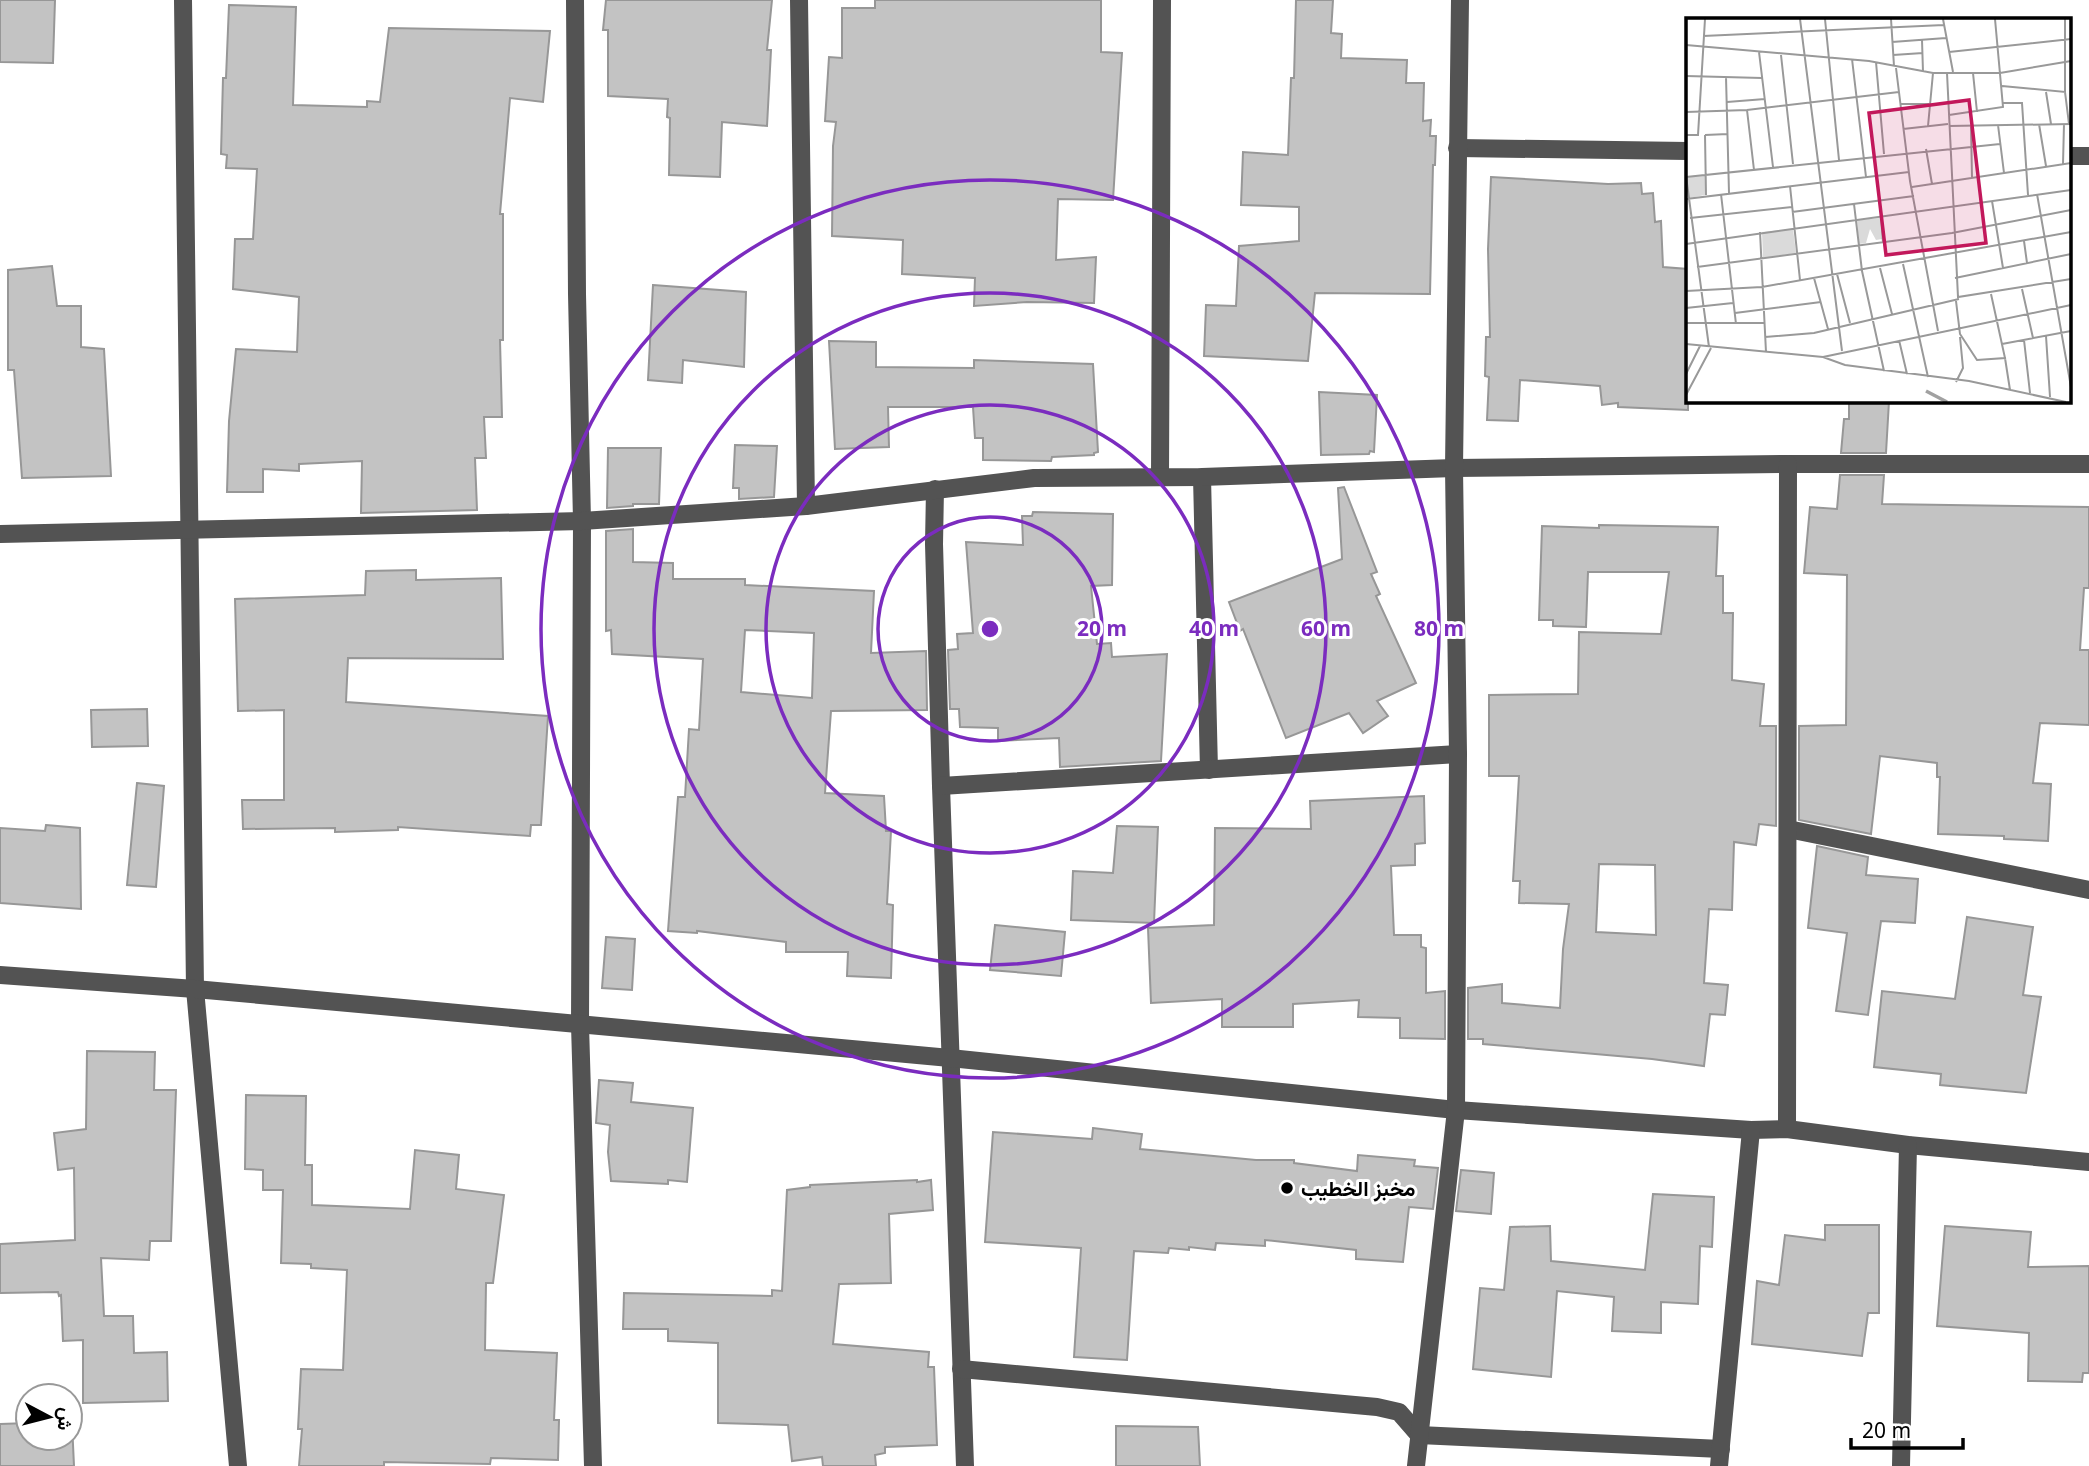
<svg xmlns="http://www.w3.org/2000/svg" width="2089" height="1466" font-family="'Noto Sans',Vazirmatn,sans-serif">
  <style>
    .building { fill: #c3c3c3; stroke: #979797; stroke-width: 2; fill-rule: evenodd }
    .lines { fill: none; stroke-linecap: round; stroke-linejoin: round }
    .minor { stroke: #535353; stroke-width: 18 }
    .ring { fill: none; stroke: #7b2cbf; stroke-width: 3.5 }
    .poi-dot { fill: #000; stroke: #fff; stroke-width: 2.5 }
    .labels { text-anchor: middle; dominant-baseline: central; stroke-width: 6; stroke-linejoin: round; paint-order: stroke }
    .poi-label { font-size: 21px; font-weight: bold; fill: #000; stroke: #fff; text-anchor: start }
    .inset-river { fill: none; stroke: #a1a1a1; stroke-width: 3.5 }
    .inset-road { fill: none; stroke: #999; stroke-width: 2 }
    .view { fill: #c2185b; fill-opacity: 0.15; stroke: #c2185b; stroke-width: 3.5 }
    .inset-edge { fill: none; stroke: #000; stroke-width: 3.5 }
    .centre { fill: #7b2cbf; stroke: #fff; stroke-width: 3.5 }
    .ring-label { font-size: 21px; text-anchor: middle; font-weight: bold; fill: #7b2cbf; stroke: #fff; stroke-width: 6; stroke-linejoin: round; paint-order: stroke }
  </style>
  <rect width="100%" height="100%" fill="#fff"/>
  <g class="building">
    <path d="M0,0H55L53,63L0,62Z"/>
    <path d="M606,0H772L767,50H771L767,126L722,122L720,177L669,175L670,118L667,117L668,99L608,96V30H603Z"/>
    <path d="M875,0H1101V52L1122,53L1113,200L1058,199L1056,260L1096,257L1094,303L1027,302L974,306L975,278L902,274L903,240L832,236L833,146L836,122L825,121L829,57L842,58V8H875Z"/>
    <path d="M1296,0H1333L1331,33L1342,34L1341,58L1407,60L1406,83H1424L1423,121L1431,120L1430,136H1436L1435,165H1433L1430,294L1315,293L1308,361L1204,356L1206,305L1236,306L1239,246L1299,241V207L1241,205L1243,152L1288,155L1291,78H1294Z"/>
    <path d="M229,5L296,7L293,105L367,107V101L380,102L389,28L550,31L543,102L510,98L500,214H503V340H500L502,417H484L486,458H475L477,510L361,513L362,461L299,464V471L263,469V492H227L229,421L236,349L297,352L299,297L233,289L235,239H253L257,169L226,168L227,155L221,154L223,78H226Z"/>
    <path d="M1491,177L1608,184L1641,183L1642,194L1653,193L1655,222L1661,221L1663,267L1688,269V410L1618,407V403L1602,405L1600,386L1520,380L1518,421L1487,420L1489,377L1485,376L1486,337H1490L1488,249Z"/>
    <path d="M52,266L57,306H81V347L104,349L111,476L22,478L14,370H8V270Z"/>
    <path d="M653,285L746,292L744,367L683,360L682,383L648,380Z"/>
    <path d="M829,341L876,342V367L974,368V360L1093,364L1098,452L1094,453V455L1052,457L1051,461L983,460V438H975L973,407H888L889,447L835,449Z"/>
    <path d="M1319,392L1377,395L1374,452L1370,451L1369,454L1321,455Z"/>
    <path d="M1849,401H1889L1886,453H1841L1844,419H1849Z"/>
    <path d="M735,445L777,446L774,497L739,499V488H733Z"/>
    <path d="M608,448H661L659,504H633V506L607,508Z"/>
    <path d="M1840,475H1884L1882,504L2089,507V588H2084L2080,650H2089V725L2040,723L2033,783L2051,784L2048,841L2004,839V836L1938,834L1940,777H1937V763L1880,756L1871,834L1799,820V726L1846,725L1847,575L1804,573L1810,507L1837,509Z"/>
    <path d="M1344,487L1377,572L1371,574L1380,594L1376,596L1416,683L1377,701L1388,716L1363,733L1349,713L1286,738L1243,629L1240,631L1229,602L1342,559L1338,488Z"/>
    <path d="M1033,512L1113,514L1112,585L1091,586L1097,644L1111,643L1112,657L1167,654L1161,761L1060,767L1059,738L998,741V728L960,727L959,709H950L948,650L958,649L957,634L973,633L966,542L1023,545L1022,516H1032Z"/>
    <path d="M1599,525L1718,527L1716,576H1723V613H1733L1732,680L1764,684L1760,726H1776V826L1759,824L1756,845L1734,842L1732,910L1709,909L1704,983L1728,985L1725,1015L1710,1014L1704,1066L1652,1059L1483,1044V1039H1468V988L1502,984V1003L1560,1008L1563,949L1569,904L1519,903L1520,881H1513L1519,776H1489V695L1578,694L1579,632L1661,634L1669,572H1588L1586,627L1553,626V620H1539L1542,526L1599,528ZM1599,864L1655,865L1656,935L1596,932Z"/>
    <path d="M633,529V562L673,563V579H745V585L874,591L871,653L926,651L927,710L831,711L825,793L884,796L886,831H891L887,904L893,905L891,978L847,976L848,952H786V942L697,931V933L668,931L678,797H685L689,729L699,730L703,659L612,654L611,630L606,631V531ZM745,630L814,633L812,698L741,692Z"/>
    <path d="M416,570V580L501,578L503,659L348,658L346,702L548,716L541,825H531L530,836L398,827V830L335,832V828L243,829L242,800H284V710L238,711L235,599L365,595L366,571Z"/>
    <path d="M147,709L148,746L92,747L91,710Z"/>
    <path d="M137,783L164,786L156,887L127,885Z"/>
    <path d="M1424,796L1425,843L1415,844V865L1391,866L1394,935H1421V947L1426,948V993L1445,991V1039L1400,1038V1018L1358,1017L1359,1000L1293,1004V1027H1222V999L1151,1003L1148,928L1214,925L1215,828L1311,829L1310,801Z"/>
    <path d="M46,825L80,828L81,909L0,903V828L45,831Z"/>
    <path d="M1117,826L1158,827L1154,923L1071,920L1073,871L1113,873Z"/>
    <path d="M1817,846L1868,857L1866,875L1918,879L1915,923L1881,921L1868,1015L1836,1011L1847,933L1808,928Z"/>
    <path d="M1967,917L2033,927L2023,995L2041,997L2026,1093L1940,1085L1941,1074L1874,1067L1882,991L1955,999Z"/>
    <path d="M995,925L1065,932L1061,976L990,970Z"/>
    <path d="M606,937L635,939L632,990L602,988Z"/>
    <path d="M87,1051L155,1052L154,1090H176L171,1241H150L149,1260L101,1258L104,1316H133L134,1353L167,1352L168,1401L83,1403V1340L63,1341L61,1295L59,1296L58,1292L0,1293V1244L75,1240L74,1168L58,1170L54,1133L86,1129Z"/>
    <path d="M599,1080L633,1083L631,1102L693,1108L687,1182L668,1180V1184L611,1181L608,1152L610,1125L596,1123Z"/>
    <path d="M246,1095L306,1096L305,1165H312V1205L410,1209L415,1150L459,1155L456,1189L504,1195L493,1283H486L485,1350L557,1353L554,1420H559L558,1460L491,1458L490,1464L384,1462V1466H299L302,1429H298L301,1369L343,1370L347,1270L311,1268V1264L281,1263L283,1190H263V1170L245,1169Z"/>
    <path d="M1093,1128L1142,1134L1140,1149L1256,1160H1294V1163L1357,1171L1358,1155L1415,1160L1414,1166L1438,1168L1433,1209L1409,1207L1403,1262L1356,1259V1250L1265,1240V1246L1216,1243L1215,1250L1189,1247V1250L1169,1248L1168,1253L1134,1251L1127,1360L1074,1357L1081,1248L985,1242L993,1132L1092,1139Z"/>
    <path d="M1461,1170L1494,1173L1491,1214L1456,1211Z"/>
    <path d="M917,1180V1182L931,1180L933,1210L889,1214L891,1283L839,1284L833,1344L929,1352L928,1367H934L937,1445L885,1447V1453L875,1455L876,1466H823L822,1457L792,1461L788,1425L718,1423V1343L668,1341V1329H623L624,1293L772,1296V1290L782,1291L787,1190L810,1187V1185Z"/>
    <path d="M1653,1194L1714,1197L1712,1247L1700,1246L1698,1304L1661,1302V1333L1612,1331L1614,1297L1557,1291L1551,1377L1473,1369L1480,1288L1504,1290L1510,1227L1550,1226L1551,1261L1645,1270Z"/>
    <path d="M1825,1225H1879V1313H1868L1862,1356L1752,1344L1757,1281L1779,1285L1785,1235L1825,1240Z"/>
    <path d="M1945,1226L2031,1232L2028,1267L2089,1266V1373H2083L2082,1382L2028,1381L2029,1333L1937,1326Z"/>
    <path d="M28,1423V1438H70V1423H72L74,1466H0V1424Z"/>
    <path d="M1116,1426L1198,1427L1200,1466H1116Z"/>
  </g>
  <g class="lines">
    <g class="minor">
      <path d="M183,0L195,989L238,1466"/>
      <path d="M575,0L577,294L582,521L580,1025L593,1466"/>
      <path d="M799,0L806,506"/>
      <path d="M1457,148L1688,151"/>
      <path d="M2070,156H2089"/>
      <path d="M1160,477L1162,0"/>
      <path d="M1202,477L1209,770"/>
      <path d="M935,489L934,544L941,786L965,1466"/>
      <path d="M0,534L582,521L806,506L1034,478L1202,477L1454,468L1788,464H2089"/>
      <path d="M941,786L1458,754"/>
      <path d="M1788,829L2089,890"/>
      <path d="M0,975L195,989L950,1058L1456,1110L1751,1130L1787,1129L1908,1145L2089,1162"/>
      <path d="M1787,1129L1788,464"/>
      <path d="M961,1369L1377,1407L1399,1412L1419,1435L1721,1449"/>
      <path d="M1416,1466L1456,1110L1458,754L1454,468L1460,0"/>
      <path d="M1719,1466L1751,1130"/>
      <path d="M1901,1466L1908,1145"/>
    </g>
  </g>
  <g class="ring">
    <circle cx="990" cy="629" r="112"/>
    <circle cx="990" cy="629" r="224"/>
    <circle cx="990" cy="629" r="336"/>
    <circle cx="990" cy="629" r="449"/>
  </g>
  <circle class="poi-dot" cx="1287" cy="1188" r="7"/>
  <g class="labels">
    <g class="poi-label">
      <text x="1301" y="1188">مخبز الخطيب</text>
    </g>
  </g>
  <g transform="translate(1686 18)">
    <rect width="385" height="385" fill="#fff"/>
    <path d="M19,158V177L3,180L1,159ZM194,200L196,221L190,222L184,211L180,225L173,226L171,202ZM107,211L110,235L77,240L76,214Z" fill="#dadada"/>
    <path class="inset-river" d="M240,373L261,384"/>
    <path class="inset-road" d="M114,1L156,333M139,1L153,142M205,1L208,48M257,1L267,54M17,18L258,7M236,22L237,54M206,24L260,20M0,27L183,43L247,55H314L385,43M73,34L87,149M263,34L385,21M95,37L107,146M207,37L237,35M166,41L180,159M190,44L198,136M210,50L224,163L252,313M261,55L272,279L385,261M287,55L291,94M0,58L76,60M40,59L43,175M316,68L379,74V1M360,74L365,106M379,74L383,106M41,84L79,81M317,85H336L342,177M214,86H243M61,92L68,152M0,94L61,92L213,74M263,97L317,89L309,1M353,106L360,148M312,107L318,155M242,108L247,55M263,108L385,106M285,108L286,160M217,111L262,106M0,117H12L19,1M19,117L20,177M19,117L42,116M240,131L246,166M377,146L378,106M0,158L23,329M0,159L314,126M104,168L114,262M226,169L385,145M35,176L50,306M351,176L385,369M0,181L223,154M306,183L317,250M168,186L176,253L198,353M106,194L228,178M195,198L197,225M4,200L106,189M74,214L80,334M338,223L341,245M0,226L385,172M217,246L242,359M11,249L266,215L385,192M194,250L206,296M151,256L164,305M128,260L142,311M269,260L385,236M336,271L347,320M0,273L76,269L385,214M270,283L274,316L291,342L319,340L305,276M0,290L47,285M49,295L135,284M0,305H78M360,318L364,379M79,319L128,315L273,281M213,322L221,356M338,322L344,375M0,326L137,339L159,347L283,363L380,384M316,326L385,313M137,339L385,287M319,340L324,372M0,356L14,328M270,364L277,350L274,319M0,377L25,330"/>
    <path class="view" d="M283,82L300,225L200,237L183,95Z"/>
    <rect width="385" height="385" class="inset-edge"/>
  </g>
  <circle cx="990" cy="629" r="10" class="centre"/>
  <g class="ring-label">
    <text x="1102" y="636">20 m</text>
    <text x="1214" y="636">40 m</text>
    <text x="1326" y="636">60 m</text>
    <text x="1439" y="636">80 m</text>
  </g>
  <g transform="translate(49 1417) rotate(97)"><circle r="33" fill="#ffffff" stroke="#999999" stroke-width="2"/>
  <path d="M0-5L12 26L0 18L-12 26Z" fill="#000000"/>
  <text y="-10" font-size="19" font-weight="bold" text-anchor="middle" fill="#000000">ش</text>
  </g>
  <path d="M1851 1438v10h112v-10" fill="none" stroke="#000000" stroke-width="3.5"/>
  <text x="1862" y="1438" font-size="21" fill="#000000" stroke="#ffffff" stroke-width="5" paint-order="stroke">20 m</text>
</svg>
